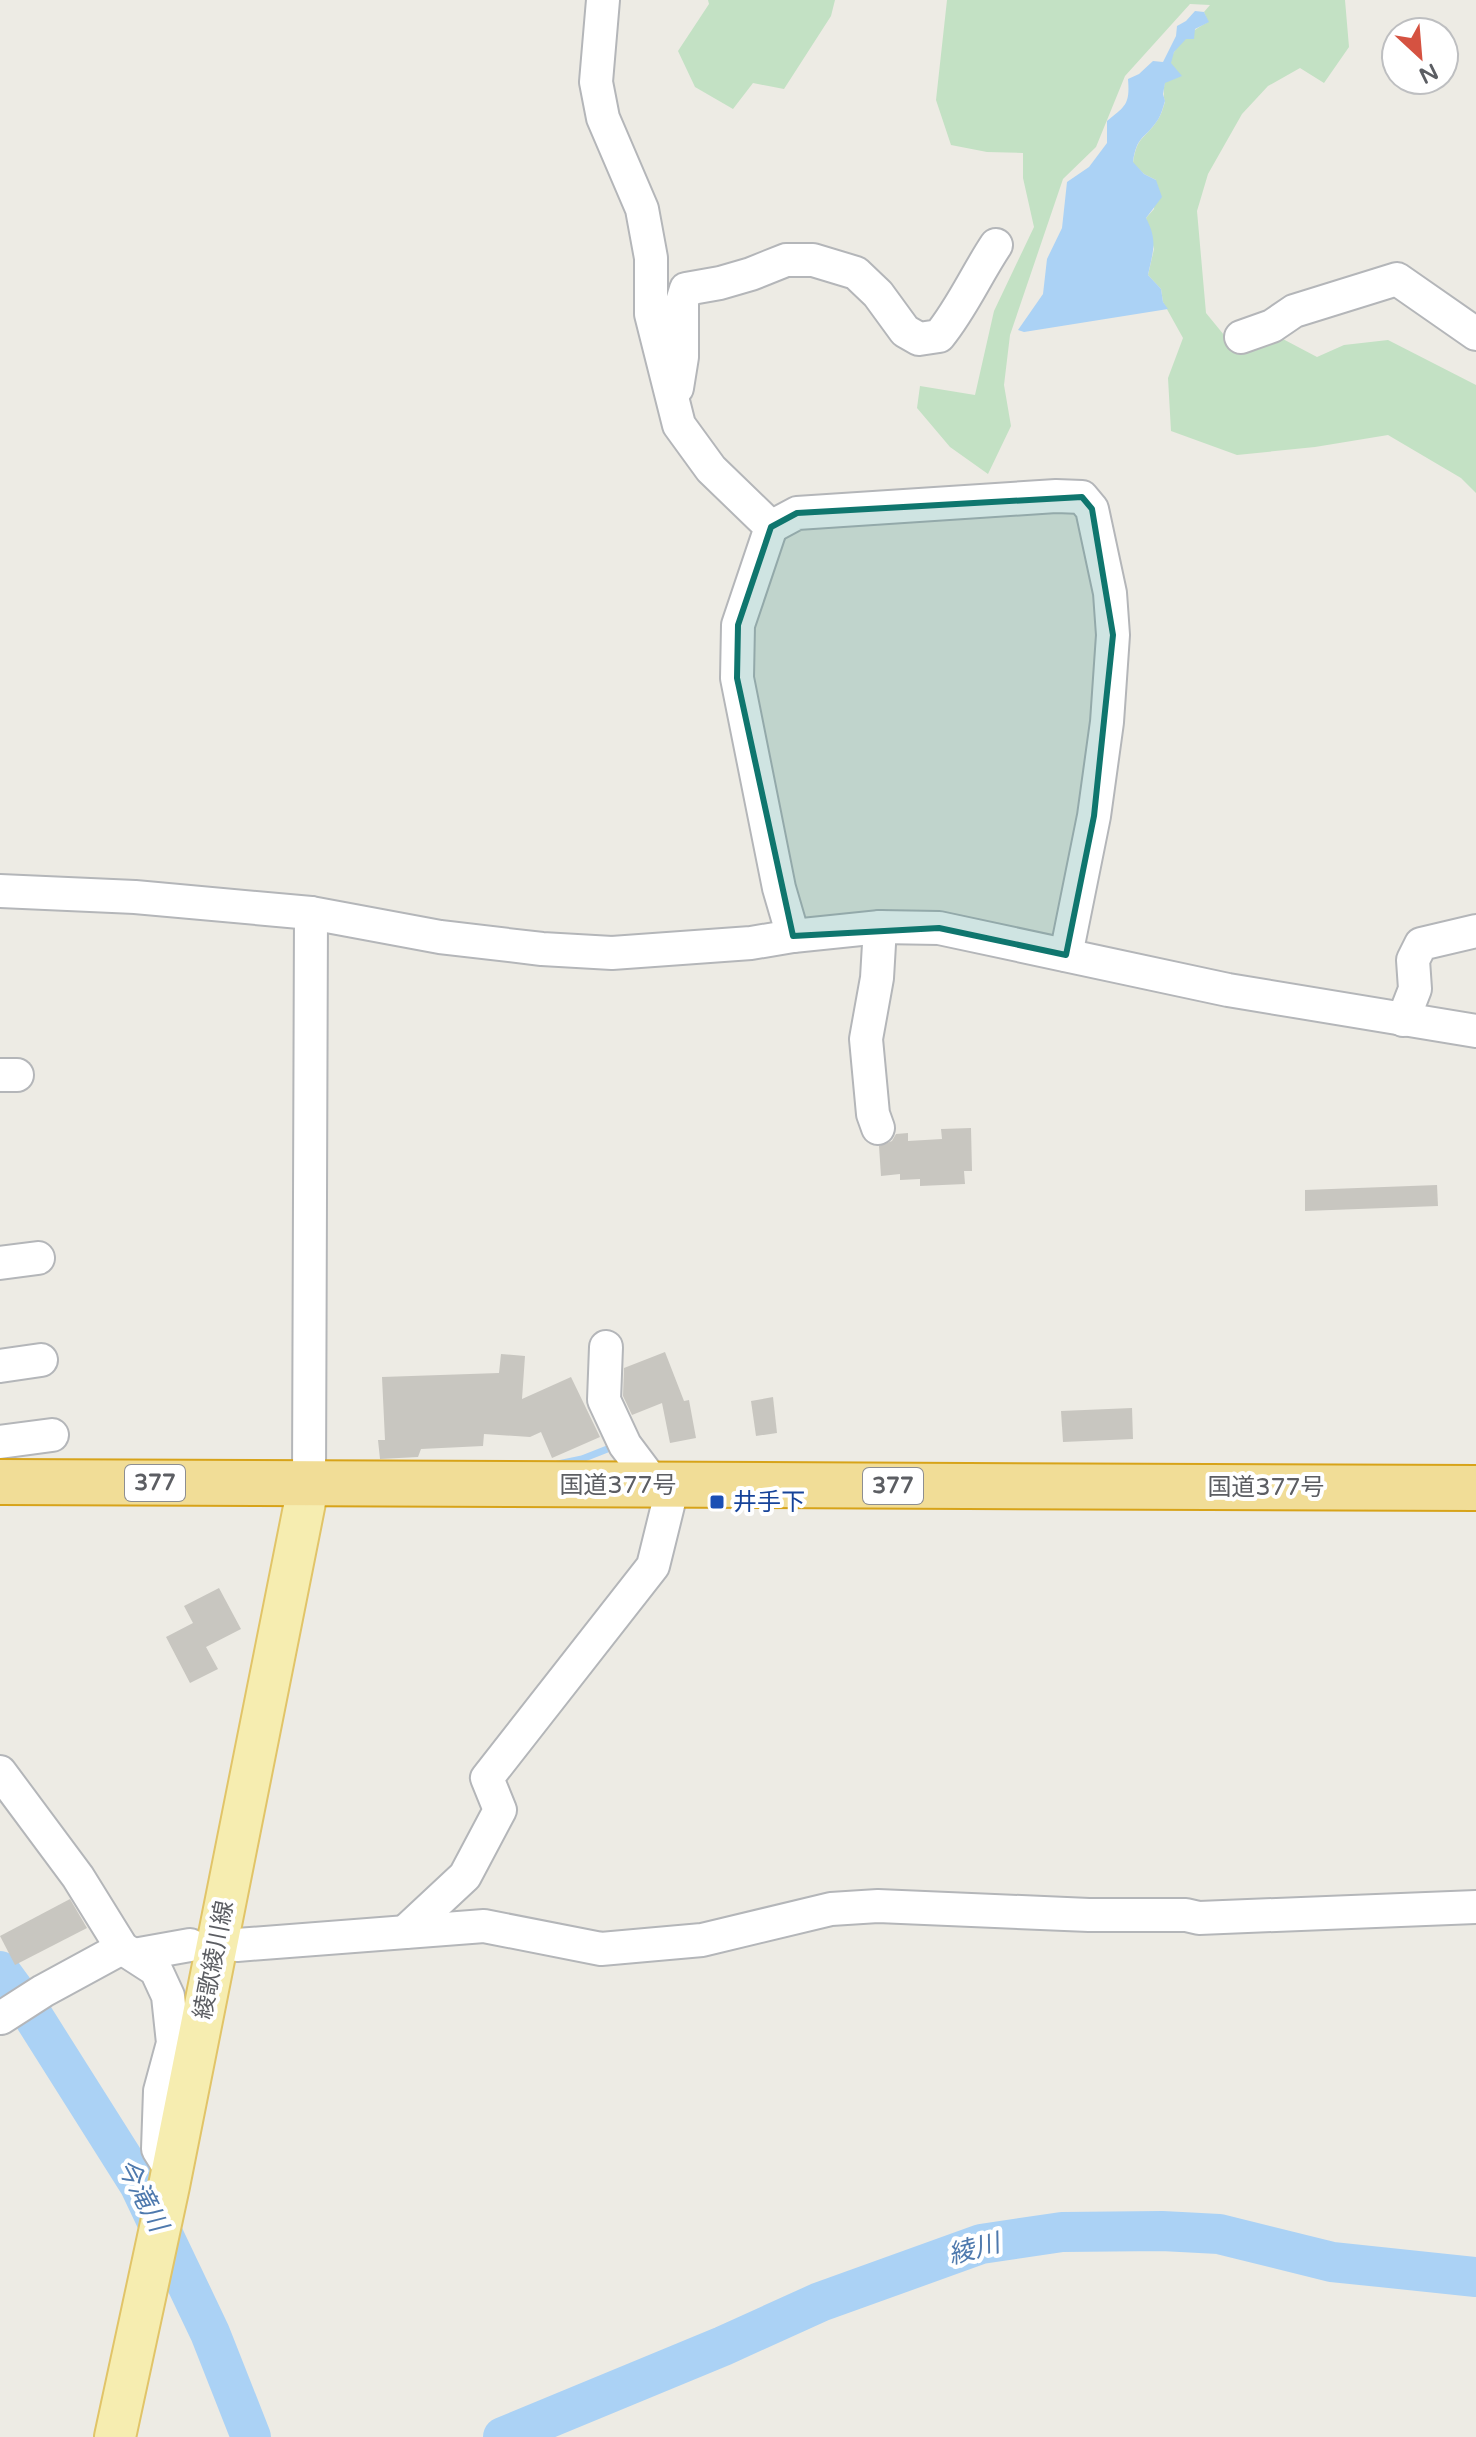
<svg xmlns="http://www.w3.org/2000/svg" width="1476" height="2437" font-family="'Varela Round','Noto Sans JP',sans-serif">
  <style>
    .green { fill: #c3e1c4 }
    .water { fill: #abd2f5 }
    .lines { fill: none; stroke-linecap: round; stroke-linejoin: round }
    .stream { stroke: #abd2f5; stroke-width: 7 }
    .river { stroke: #abd2f5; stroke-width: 40 }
    .building { fill: #c8c6c0 }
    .minor-casing { stroke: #b4b6b9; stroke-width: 36 }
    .major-casing { stroke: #e1c468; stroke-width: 44 }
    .highway-casing { stroke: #d7a319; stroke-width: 48 }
    .minor { stroke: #fff; stroke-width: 32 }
    .major { stroke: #f6edb0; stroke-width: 40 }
    .highway { stroke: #f1dd97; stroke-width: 44 }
    .marked { fill: #0f766e; fill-opacity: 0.2; stroke: #0f766e; stroke-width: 6; stroke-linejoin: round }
    .transit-dot { fill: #1a4fb4; stroke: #fff; stroke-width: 3 }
    .labels { text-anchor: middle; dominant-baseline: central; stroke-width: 8; stroke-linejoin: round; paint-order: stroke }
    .shield { fill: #fff; stroke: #8d8e92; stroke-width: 2 }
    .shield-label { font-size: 22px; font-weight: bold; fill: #5c5e63 }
    .street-label { font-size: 24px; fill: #5c5e63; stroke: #fff }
    .transit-label { font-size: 24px; fill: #164399; stroke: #fff; text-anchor: start }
    .water-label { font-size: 26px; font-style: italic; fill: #4e79ad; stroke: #fff }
  </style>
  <rect width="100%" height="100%" fill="#edebe4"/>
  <g class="green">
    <path d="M708,0H835L831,16L784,89L753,83L733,109L695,87L678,51L709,4Z"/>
    <path d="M947,0H1345L1349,47L1324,83L1300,68L1268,86L1242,114L1208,174L1197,211L1206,313L1233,346L1281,338L1317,357L1344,345L1388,340L1476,385V493L1461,478L1388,435L1315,447L1237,455L1171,431L1168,378L1183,338L1163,302L1161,289L1148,275L1154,249L1146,218L1154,209L1156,180L1144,174L1133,163C1137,136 1144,140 1157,121C1161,116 1163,108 1165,102C1161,91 1168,62 1174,52C1181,39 1196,28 1208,22L1204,12L1210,5L1190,4L1125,76L1096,147L1063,179L1010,335L1004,385L1011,426L988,474L950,447L917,408L920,386L975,395L994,311L1034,227L1023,178V153L987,152L951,145L936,100Z"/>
  </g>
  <path class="water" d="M1195,11L1204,12L1209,22L1195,29L1194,39H1186L1174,52L1171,63L1182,76L1165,83L1163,94L1165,101C1163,107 1161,116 1157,121C1144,140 1137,135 1133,162L1144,174L1156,180L1162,197L1146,218C1158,241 1153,251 1148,275L1161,289L1163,302L1168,309L1024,332L1018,330L1043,294L1047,259L1062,228L1067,182L1089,167L1107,143V121C1126,106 1130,104 1128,79L1139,74L1153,61L1163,62L1176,36L1177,26L1186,21Z"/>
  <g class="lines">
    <path class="stream" d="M558,1464L582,1459L615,1446"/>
    <g class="river">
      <path d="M0,1971L33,2016L139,2184L210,2333L251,2437"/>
      <path d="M503,2437L723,2346L820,2302L981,2244L1062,2232L1162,2231L1219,2234L1332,2262L1476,2277"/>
    </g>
  </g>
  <g class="building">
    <path d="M971,1128L972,1171H964L965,1184L920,1186V1179L900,1180V1174L881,1176L879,1146L892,1141L896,1134L908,1133V1141L942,1139L941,1129Z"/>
    <path d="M1437,1185L1438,1206L1305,1211V1190Z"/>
    <path d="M665,1352L684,1401L689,1400L696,1438L670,1443L662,1403L632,1415L623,1396L624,1368Z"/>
    <path d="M501,1354L525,1356L522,1399L571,1377L600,1437L552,1458L541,1432L530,1437L484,1434L483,1446L421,1449L418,1457L380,1459L378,1440H385L382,1377L499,1373Z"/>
    <path d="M773,1397L777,1433L756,1436L751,1401Z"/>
    <path d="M1132,1408L1133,1439L1063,1442L1061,1411Z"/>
    <path d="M219,1588L241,1629L206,1647L218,1669L190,1683L166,1637L193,1623L184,1606Z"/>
    <path d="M70,1899L87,1928L15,1965L0,1936Z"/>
  </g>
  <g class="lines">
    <defs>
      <g id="minor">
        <path d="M603,0L596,82L603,118L642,209L651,258V314L679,425L711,469L771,527L738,625L737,678L779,888L793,936"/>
        <path d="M1241,337L1272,326L1294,311L1397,279L1476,334"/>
        <path d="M677,388L682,357V302L686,289L720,283L751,274L786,260H813L856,273L878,294L905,331L919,339L939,336C962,308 976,275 996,245"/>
        <path d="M771,527L797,513L1056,496L1082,497L1092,509L1110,593L1113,635L1107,722L1094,816L1066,955"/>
        <path d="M0,891L135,897L311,913L440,937L542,949L612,953L751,943L793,936L880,927L939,928L1228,990L1476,1031"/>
        <path d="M1403,1020L1415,989L1413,960L1421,944L1476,931"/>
        <path d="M0,1075H17"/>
        <path d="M878,1128L873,1114L866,1039L877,978L880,927"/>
        <path d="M0,1263L38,1258"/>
        <path d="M606,1347L604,1400L625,1445L655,1485"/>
        <path d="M0,1366L41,1360"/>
        <path d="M0,1442L52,1435"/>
        <path d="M309,1482L311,913"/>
        <path d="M0,1772L78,1877L122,1948L156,1970L168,1996L173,2043L160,2091L158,2149L171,2170"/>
        <path d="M405,1932L465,1876L500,1810L487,1778L653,1566L673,1485"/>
        <path d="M237,1945L484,1926L601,1949L702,1940L831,1909L878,1906L1089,1915H1186L1199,1918L1476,1907"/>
        <path d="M134,1955L190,1945"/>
        <path d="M1,2018L43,1991L122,1948"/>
      </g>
      <path id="major" d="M115,2437L169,2186L309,1482"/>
      <path id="highway" d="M0,1482L1476,1488"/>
    </defs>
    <use href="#minor" class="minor-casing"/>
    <use href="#major" class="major-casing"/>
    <use href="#highway" class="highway-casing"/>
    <use href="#minor" class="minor"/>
    <use href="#major" class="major"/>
    <use href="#highway" class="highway"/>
  </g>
  <path class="marked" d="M1082,497L1092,509L1113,635L1094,816L1066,955L939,928L793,936L737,678L738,625L771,527L797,513Z"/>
  <rect class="transit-dot" x="709" y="1494" width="16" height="16" rx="4"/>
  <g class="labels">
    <g class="shield">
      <rect x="125" y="1465" width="60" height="36" rx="6"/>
      <rect x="863" y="1468" width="60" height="36" rx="6"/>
    </g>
    <g class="shield-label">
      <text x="155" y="1483">377</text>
      <text x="893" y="1486">377</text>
    </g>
    <g class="street-label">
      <text x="618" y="1485">国道377号</text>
      <text x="1266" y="1487">国道377号</text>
      <text transform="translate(214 1960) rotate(-79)">綾歌綾川線</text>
    </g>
    <g class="transit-label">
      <text x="733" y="1502">井手下</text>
    </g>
    <g class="water-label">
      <text transform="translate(142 2195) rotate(62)">今滝川</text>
      <text transform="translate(974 2249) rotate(-15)">綾川</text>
    </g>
  </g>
  <g transform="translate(1420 56) rotate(154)"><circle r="38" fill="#ffffff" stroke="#bebfc1" stroke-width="2"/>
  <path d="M0-6L14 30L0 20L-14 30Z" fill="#d55241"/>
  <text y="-12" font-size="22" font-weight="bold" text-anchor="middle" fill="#5c5e63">N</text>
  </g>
</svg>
